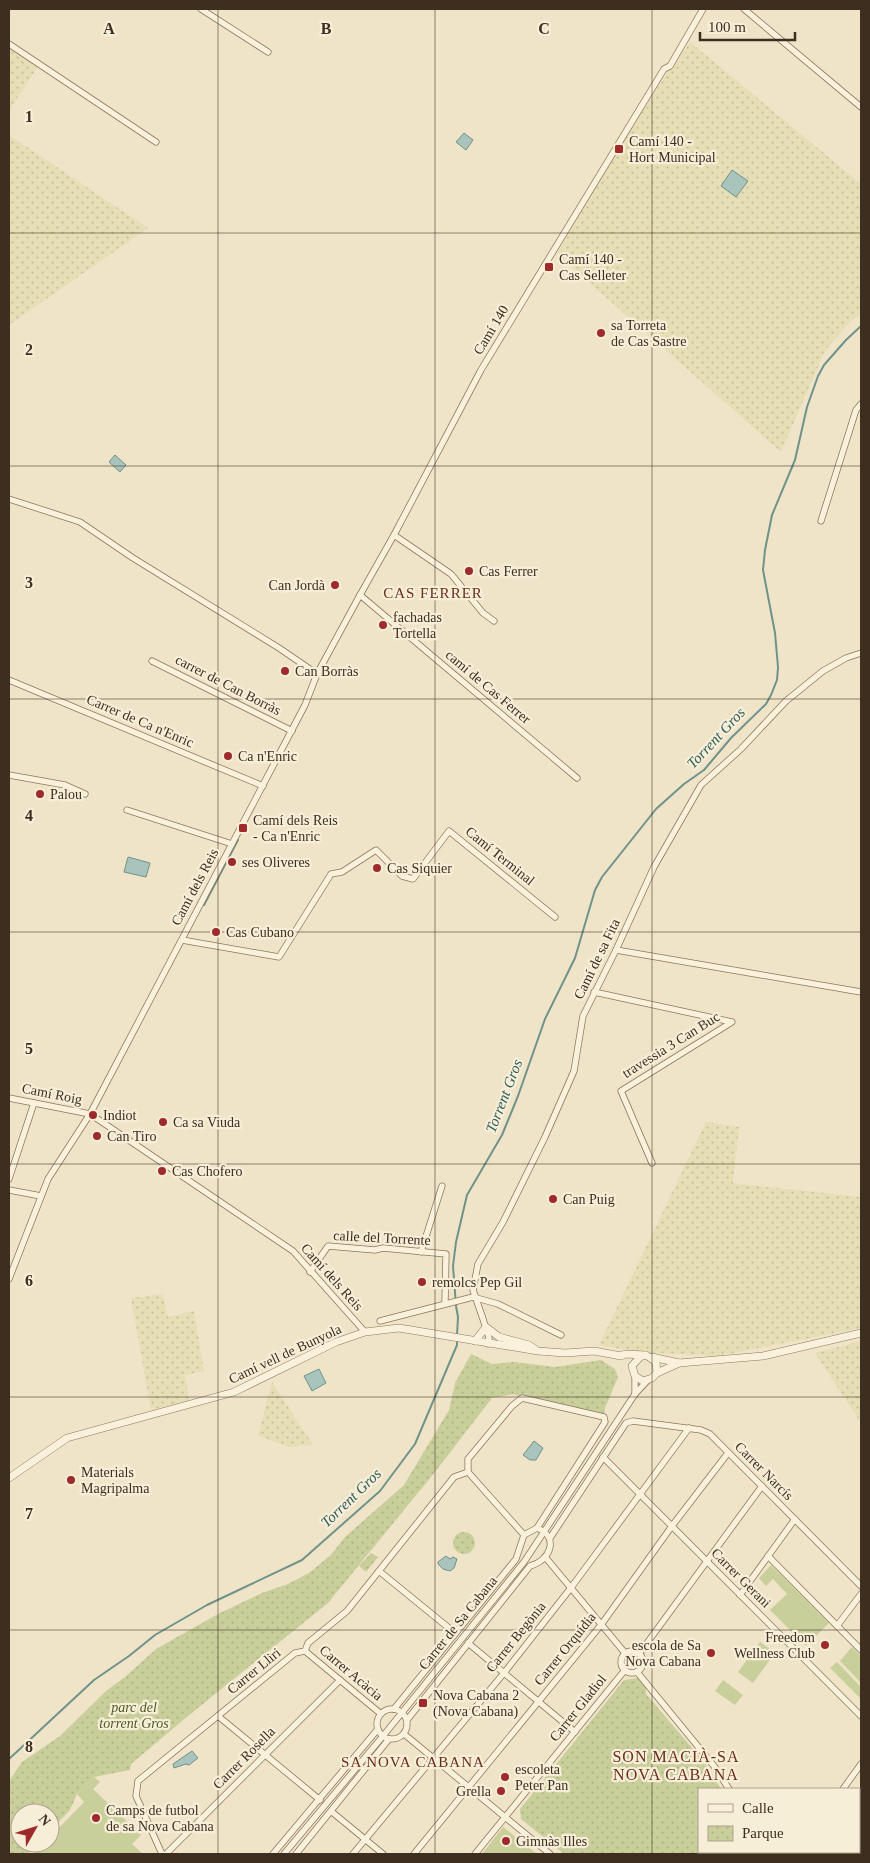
<svg xmlns="http://www.w3.org/2000/svg" width="870" height="1863" font-family="Georgia,serif">
  <style>
    .farmland { fill: url(#farmland-dots) }
    .grass { fill: #c9cf9b }
    .park { fill: url(#park-dots) }
    .water { fill: #a9c4bc; stroke: #6f938a }
    .lines { fill: none; stroke-linecap: round; stroke-linejoin: round }
    .stream { stroke: #6f938a; stroke-width: 2 }
    .minor-casing { stroke: #8d765c; stroke-width: 7 }
    .tertiary-casing { stroke: #8d765c; stroke-width: 8 }
    .minor { stroke: #faf1dc; stroke-width: 5.5 }
    .tertiary { stroke: #faf1dc; stroke-width: 7 }
    .grid { fill: none; stroke: #3d2e20; stroke-width: 1; stroke-opacity: 0.55 }
    .poi-dot { fill: #9e2a2b; stroke: #f7eed8; stroke-width: 2 }
    .labels { text-anchor: middle; dominant-baseline: central; stroke-width: 4.5; stroke-linejoin: round; paint-order: stroke }
    .poi-label { font-size: 14px; fill: #3d2e20; stroke: #f7eed8; text-anchor: start }
    .street-label { font-size: 14px; fill: #3d2e20; stroke: #f7eed8 }
    .park-label { font-size: 14px; font-style: italic; fill: #4d5a26; stroke: #f7eed8 }
    .neighbourhood-label { font-size: 15px; letter-spacing: 1px; fill: #6b2e1e; stroke: #f7eed8 }
    .water-label { font-size: 15px; font-style: italic; fill: #2f5d5a; stroke: #f7eed8 }
    .quarter-label { font-size: 16px; letter-spacing: 1px; fill: #6b2e1e; stroke: #f7eed8 }
    .grid-label { font-size: 16px; text-anchor: middle; font-weight: bold; fill: #3d2e20; stroke: #f7eed8; stroke-width: 4.5; stroke-linejoin: round; paint-order: stroke }
  </style>
  <defs>
    <pattern id="farmland-dots" width="8" height="8" patternUnits="userSpaceOnUse" patternTransform="scale(1.25)"><rect width="8" height="8" fill="#e6deb5"/><path d="M2 2h.1M6 6h.1" fill="none" stroke="#c6bf9b" stroke-width="1.8" stroke-linecap="round"/></pattern>
    <pattern id="park-dots" width="8" height="8" patternUnits="userSpaceOnUse" patternTransform="scale(1.25)"><rect width="8" height="8" fill="#c9cf9b"/><path d="M2 2h.1M6 6h.1" fill="none" stroke="#aeb285" stroke-width="1.8" stroke-linecap="round"/></pattern>
  </defs>
  <rect width="100%" height="100%" fill="#f0e4c8"/>
  <g class="farmland">
    <path d="M690,42L861,184V314L848,324L825,351L781,452L557,254L621,145L666,74L676,64Z"/>
    <path d="M9,48L38,66L9,111Z"/>
    <path d="M9,135L148,228L9,325Z"/>
    <path d="M706,1122L739,1127L733,1183L861,1197V1328L718,1356L637,1352L599,1345Z"/>
    <path d="M163,1294L168,1317L194,1311L204,1371L185,1375L189,1400L151,1410L131,1298Z"/>
    <path d="M861,1341V1423L815,1353Z"/>
    <path d="M272,1382L313,1445L289,1447L258,1436Z"/>
  </g>
  <g class="grass">
    <path d="M771,1565L829,1623L806,1646L770,1610L787,1594L773,1579L766,1586L759,1578Z"/>
    <path d="M760,1642L775,1653L753,1683L738,1672Z"/>
    <path d="M852,1647L861,1656V1683L840,1661Z"/>
    <path d="M837,1662L861,1687V1699L830,1668Z"/>
    <path d="M723,1680L743,1695L735,1705L715,1691Z"/>
    <path d="M94,1777L100,1782L93,1789L141,1835L132,1844L143,1854H33L44,1843H50V1837L84,1802L77,1794Z"/>
    <path d="M503,1827L537,1854H482Z"/>
  </g>
  <g class="park">
    <path d="M471,1354L492,1364L514,1362L555,1367L601,1360L615,1369L618,1377L605,1408L604,1417L522,1398L514,1394L492,1398L435,1472L328,1603L188,1716L131,1764L130,1770L94,1777L77,1794L70,1810L50,1831V1813H20V1843H38L28,1854H9V1781L22,1762L60,1736L107,1690L125,1677L156,1649L218,1614L262,1593L288,1584L309,1573L331,1555L345,1537L404,1485L449,1410L455,1383Z"/>
    <circle cx="464" cy="1543" r="11"/>
    <path d="M371,1553L378,1557L366,1572L359,1566Z"/>
    <path d="M638,1678L646,1688V1694L705,1763L721,1789H699V1852H765L766,1854H564L521,1819L520,1809L624,1680Z"/>
  </g>
  <g class="water">
    <path d="M464,133L473,140L466,150L456,142Z"/>
    <path d="M732,170L748,181L736,197L721,186Z"/>
    <path d="M115,455L126,465L120,472L109,462Z"/>
    <path d="M128,857L150,863L146,877L124,872Z"/>
    <path d="M319,1369L326,1383L312,1391L304,1376Z"/>
    <path d="M534,1441L543,1448L536,1460H530L523,1455Z"/>
    <path d="M446,1556L450,1559L453,1557L457,1559L454,1568L450,1571L443,1569L438,1564V1562Z"/>
    <path d="M192,1751L198,1758L189,1765L186,1764L174,1768L173,1764Z"/>
  </g>
  <g class="lines">
    <g class="stream">
      <path d="M204,905L238,840"/>
      <path d="M457,1335L458,1317L456,1306L453,1266L456,1242L467,1195L502,1135L518,1096L545,1019L575,958L595,890L602,877L656,809L684,784L704,770L731,738L766,704L771,695L777,680L778,667L775,633L763,570L765,550L772,515L795,460L807,407L818,376L824,365L846,340L861,326"/>
      <path d="M9,1759L94,1680L129,1656L155,1635L207,1605L302,1560L380,1491L415,1444L457,1345V1340"/>
    </g>
    <defs>
      <g id="minor">
        <path d="M201,9L268,52"/>
        <path d="M744,9L861,107"/>
        <path d="M9,44L156,142"/>
        <path d="M9,499L80,522L133,558L279,648L317,674"/>
        <path d="M821,521L856,410L861,404"/>
        <path d="M394,535L451,574L483,613L494,621"/>
        <path d="M360,595L577,778"/>
        <path d="M152,661L292,731"/>
        <path d="M9,680L263,786"/>
        <path d="M9,775L65,785L85,794"/>
        <path d="M127,810L232,844"/>
        <path d="M182,940L279,957L331,874L342,872L376,850L402,876L413,879L449,831L555,917"/>
        <path d="M616,950L861,992"/>
        <path d="M594,992L732,1022L621,1091L652,1163"/>
        <path d="M9,1098L90,1114L105,1124L293,1251L365,1332"/>
        <path d="M9,1179L34,1103"/>
        <path d="M9,1190L41,1196"/>
        <path d="M421,1252L442,1186"/>
        <path d="M310,1272L328,1246L375,1250L383,1248L446,1254L445,1303"/>
        <path d="M9,1279L48,1179L90,1114L305,705L317,674L360,595L394,535L481,370L664,69L670,66L703,9"/>
        <path d="M380,1321L473,1297L498,1304L561,1335"/>
        <path d="M488,1344L489,1338L483,1319L473,1290L478,1264L503,1222L545,1137L574,1071L583,1016L616,950L654,867L701,785L741,749L786,701L823,671L846,658L861,653"/>
        <path d="M635,1394V1376"/>
        <path d="M603,1457L861,1716"/>
        <path d="M468,1472V1459L512,1406L522,1398L604,1417L605,1422L537,1528"/>
        <path d="M468,1472L524,1535"/>
        <path d="M550,1538L626,1423L633,1421L701,1430L710,1434L861,1586"/>
        <path d="M768,1556L861,1650"/>
        <path d="M546,1558L625,1653"/>
        <path d="M379,1571L455,1633"/>
        <path d="M740,1595L795,1519"/>
        <path d="M837,1626L861,1594"/>
        <path d="M468,1643L575,1732"/>
        <path d="M305,1651L381,1714"/>
        <circle cx="632" cy="1662" r="11"/>
        <path d="M639,1654L762,1486"/>
        <path d="M637,1672L714,1766L729,1789"/>
        <circle cx="392" cy="1724" r="15"/>
        <path d="M394,1709L516,1559L524,1535L537,1528C560,1537 550,1561 530,1566L407,1720"/>
        <path d="M218,1716L320,1800"/>
        <path d="M404,1734L550,1854"/>
        <path d="M843,1789L861,1764"/>
        <path d="M332,1812L383,1854"/>
        <path d="M767,1852L769,1854"/>
        <path d="M162,1854L136,1796L138,1781L295,1653L305,1651L308,1643L347,1611L454,1477L468,1472"/>
        <path d="M166,1854L340,1680"/>
        <path d="M273,1854L378,1729"/>
        <path d="M284,1854L383,1736L524,1562L635,1394L648,1380"/>
        <path d="M296,1854L389,1739"/>
        <path d="M353,1854L504,1673L570,1589L689,1428"/>
        <path d="M414,1854L601,1625L672,1526L728,1453"/>
        <path d="M475,1854L625,1670"/>
        <path d="M798,1854L799,1852"/>
        <path d="M858,1854L861,1849"/>
      </g>
      <g id="tertiary">
        <path d="M475,1341L486,1327L499,1337L529,1345L535,1349"/>
        <path d="M652,1357L679,1363L763,1356L861,1333"/>
        <path d="M657,1373L679,1363"/>
        <path d="M9,1478L67,1438L234,1392L336,1342L365,1332L399,1328L538,1351L565,1353L594,1351L621,1356L625,1354L646,1355L656,1362L657,1373L652,1378L643,1381L635,1376L632,1366L640,1357L646,1355"/>
      </g>
    </defs>
    <use href="#minor" class="minor-casing"/>
    <use href="#tertiary" class="tertiary-casing"/>
    <use href="#minor" class="minor"/>
    <use href="#tertiary" class="tertiary"/>
  </g>
  <path class="grid" d="M218,9V1854M435,9V1854M652,9V1854M9,233H861M9,466H861M9,699H861M9,932H861M9,1164H861M9,1397H861M9,1630H861"/>
  <g class="poi-dot">
    <rect x="614" y="144" width="10" height="10" rx="2.5"/>
    <rect x="544" y="262" width="10" height="10" rx="2.5"/>
    <circle cx="601" cy="333" r="5"/>
    <circle cx="469" cy="571" r="5"/>
    <circle cx="335" cy="585" r="5"/>
    <circle cx="383" cy="625" r="5"/>
    <circle cx="285" cy="671" r="5"/>
    <circle cx="228" cy="756" r="5"/>
    <circle cx="40" cy="794" r="5"/>
    <rect x="238" y="823" width="10" height="10" rx="2.5"/>
    <circle cx="232" cy="862" r="5"/>
    <circle cx="377" cy="868" r="5"/>
    <circle cx="216" cy="932" r="5"/>
    <circle cx="93" cy="1115" r="5"/>
    <circle cx="163" cy="1122" r="5"/>
    <circle cx="97" cy="1136" r="5"/>
    <circle cx="162" cy="1171" r="5"/>
    <circle cx="553" cy="1199" r="5"/>
    <circle cx="422" cy="1282" r="5"/>
    <circle cx="71" cy="1480" r="5"/>
    <circle cx="825" cy="1645" r="5"/>
    <circle cx="711" cy="1653" r="5"/>
    <rect x="418" y="1698" width="10" height="10" rx="2.5"/>
    <circle cx="505" cy="1777" r="5"/>
    <circle cx="501" cy="1791" r="5"/>
    <circle cx="96" cy="1818" r="5"/>
    <circle cx="506" cy="1841" r="5"/>
  </g>
  <g class="labels">
    <g class="poi-label">
      <text x="629" y="141">Camí 140 -<tspan x="629" dy="16">Hort Municipal</tspan></text>
      <text x="559" y="259">Camí 140 -<tspan x="559" dy="16">Cas Selleter</tspan></text>
      <text x="611" y="325">sa Torreta<tspan x="611" dy="16">de Cas Sastre</tspan></text>
      <text x="479" y="571">Cas Ferrer</text>
      <text x="325" y="585" text-anchor="end">Can Jordà</text>
      <text x="393" y="617">fachadas<tspan x="393" dy="16">Tortella</tspan></text>
      <text x="295" y="671">Can Borràs</text>
      <text x="238" y="756">Ca n'Enric</text>
      <text x="50" y="794">Palou</text>
      <text x="253" y="820">Camí dels Reis<tspan x="253" dy="16">- Ca n'Enric</tspan></text>
      <text x="242" y="862">ses Oliveres</text>
      <text x="387" y="868">Cas Siquier</text>
      <text x="226" y="932">Cas Cubano</text>
      <text x="103" y="1115">Indiot</text>
      <text x="173" y="1122">Ca sa Viuda</text>
      <text x="107" y="1136">Can Tiro</text>
      <text x="172" y="1171">Cas Chofero</text>
      <text x="563" y="1199">Can Puig</text>
      <text x="432" y="1282">remolcs Pep Gil</text>
      <text x="81" y="1472">Materials<tspan x="81" dy="16">Magripalma</tspan></text>
      <text x="815" y="1637" text-anchor="end">Freedom<tspan x="815" dy="16">Wellness Club</tspan></text>
      <text x="701" y="1645" text-anchor="end">escola de Sa<tspan x="701" dy="16">Nova Cabana</tspan></text>
      <text x="433" y="1695">Nova Cabana 2<tspan x="433" dy="16">(Nova Cabana)</tspan></text>
      <text x="515" y="1769">escoleta<tspan x="515" dy="16">Peter Pan</tspan></text>
      <text x="491" y="1791" text-anchor="end">Grella</text>
      <text x="106" y="1810">Camps de futbol<tspan x="106" dy="16">de sa Nova Cabana</tspan></text>
      <text x="516" y="1841">Gimnàs Illes</text>
    </g>
    <g class="street-label">
      <text transform="translate(491 330) rotate(-59)">Camí 140</text>
      <text transform="translate(228 685) rotate(27)">carrer de Can Borràs</text>
      <text transform="translate(488 687) rotate(40)">camí de Cas Ferrer</text>
      <text transform="translate(140 721) rotate(23)">Carrer de Ca n'Enric</text>
      <text transform="translate(500 856) rotate(39)">Camí Terminal</text>
      <text transform="translate(195 887) rotate(-62)">Camí dels Reis</text>
      <text transform="translate(597 959) rotate(-64)">Camí de sa Fita</text>
      <text transform="translate(671 1045) rotate(-32)">travessia 3 Can Buc</text>
      <text transform="translate(52 1094) rotate(11)">Camí Roig</text>
      <text transform="translate(382 1238) rotate(3)">calle del Torrente</text>
      <text transform="translate(332 1277) rotate(48)">Camí dels Reis</text>
      <text transform="translate(285 1354) rotate(-25)">Camí vell de Bunyola</text>
      <text transform="translate(764 1471) rotate(45)">Carrer Narcís</text>
      <text transform="translate(741 1578) rotate(45)">Carrer Gerani</text>
      <text transform="translate(458 1623) rotate(-51)">Carrer de Sa Cabana</text>
      <text transform="translate(516 1637) rotate(-51)">Carrer Begònia</text>
      <text transform="translate(565 1649) rotate(-51)">Carrer Orquídia</text>
      <text transform="translate(254 1671) rotate(-39)">Carrer Lliri</text>
      <text transform="translate(351 1673) rotate(40)">Carrer Acàcia</text>
      <text transform="translate(578 1708) rotate(-51)">Carrer Gladiol</text>
      <text transform="translate(244 1758) rotate(-45)">Carrer Rosella</text>
    </g>
    <g class="park-label">
      <text x="134" y="1707">parc del<tspan x="134" dy="16">torrent Gros</tspan></text>
    </g>
    <g class="neighbourhood-label">
      <text x="433" y="593">CAS FERRER</text>
      <text x="413" y="1762">SA NOVA CABANA</text>
    </g>
    <g class="water-label">
      <text transform="translate(716 738) rotate(-47)">Torrent Gros</text>
      <text transform="translate(504 1096) rotate(-69)">Torrent Gros</text>
      <text transform="translate(351 1498) rotate(-44)">Torrent Gros</text>
    </g>
    <g class="quarter-label">
      <text x="676" y="1756">SON MACIÀ-SA<tspan x="676" dy="18">NOVA CABANA</tspan></text>
    </g>
  </g>
  <g class="grid-label">
    <text x="109" y="34">A</text>
    <text x="326" y="34">B</text>
    <text x="544" y="34">C</text>
    <text x="29" y="122">1</text>
    <text x="29" y="355">2</text>
    <text x="29" y="588">3</text>
    <text x="29" y="821">4</text>
    <text x="29" y="1054">5</text>
    <text x="29" y="1286">6</text>
    <text x="29" y="1519">7</text>
    <text x="29" y="1752">8</text>
  </g>
  <rect width="870" height="1863" fill="none" stroke="#3d2e20" stroke-width="20"/>
  <rect x="698" y="1788" width="162" height="65" fill="#f7eed8" stroke="#ada18e"/>
  <rect x="708" y="1804" width="25" height="8" fill="#faf1dc" stroke="#ada18e"/>
  <text x="742" y="1813" font-size="15" fill="#3d2e20">Calle</text>
  <rect x="708" y="1826" width="25" height="15" fill="url(#park-dots)" stroke="#ada18e"/>
  <text x="742" y="1838" font-size="15" fill="#3d2e20">Parque</text>
  <g transform="translate(35 1828) rotate(51)"><circle r="24" fill="#f7eed8" stroke="#ada18e"/>
  <path d="M0-4L9 19L0 12L-9 19Z" fill="#9e2a2b"/>
  <text y="-8" font-size="14" font-weight="bold" text-anchor="middle" fill="#3d2e20">N</text>
  </g>
  <path d="M700 32v8h95v-8" fill="none" stroke="#3d2e20" stroke-width="2.5"/>
  <text x="708" y="32" font-size="15" fill="#3d2e20" stroke="#f7eed8" stroke-width="4" paint-order="stroke">100 m</text>
</svg>
